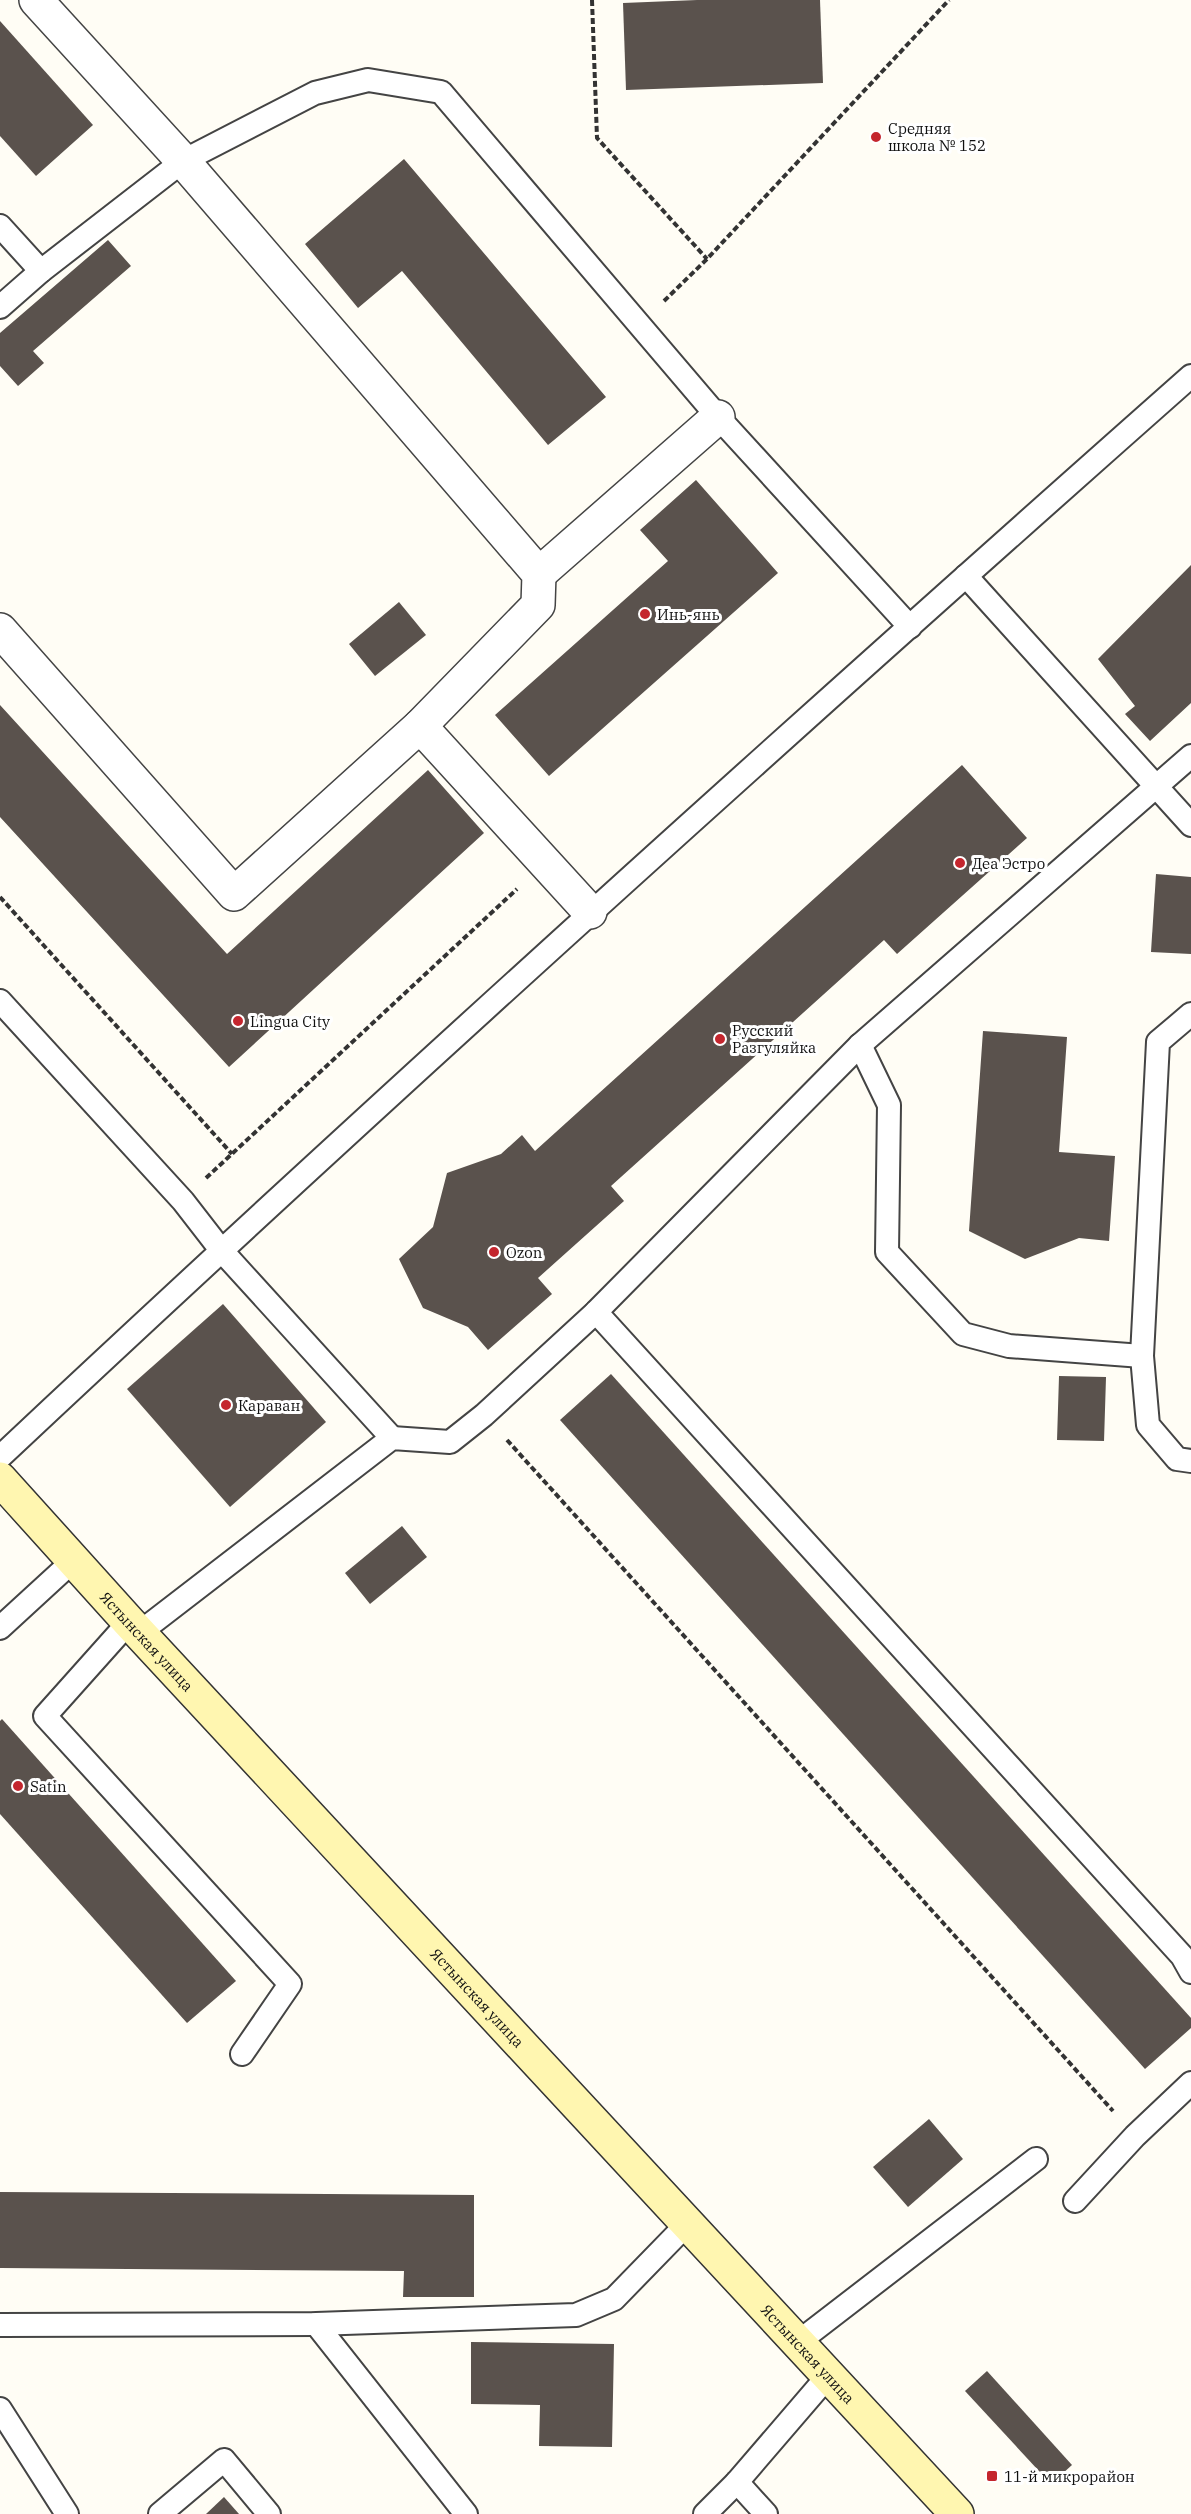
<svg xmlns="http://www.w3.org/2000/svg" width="1191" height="2514" font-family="'IBM Plex Serif',serif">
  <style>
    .building { fill: #5a524d }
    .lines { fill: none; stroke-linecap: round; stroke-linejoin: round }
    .service-casing { stroke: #444; stroke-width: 26 }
    .minor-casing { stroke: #444; stroke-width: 36 }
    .secondary-casing { stroke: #333; stroke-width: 36 }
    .path { stroke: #333; stroke-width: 4; stroke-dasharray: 6 3; stroke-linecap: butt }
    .service { stroke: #fff; stroke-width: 22 }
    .minor { stroke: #fff; stroke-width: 33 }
    .secondary { stroke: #fff6b0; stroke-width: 33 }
    .poi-dot { fill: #c4262e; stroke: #fff; stroke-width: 2 }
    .labels { text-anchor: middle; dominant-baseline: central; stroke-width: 6; stroke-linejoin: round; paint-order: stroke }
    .poi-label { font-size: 15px; fill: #111; stroke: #fff; text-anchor: start }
    .street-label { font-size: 15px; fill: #111; stroke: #fff }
  </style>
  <rect width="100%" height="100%" fill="#fffdf5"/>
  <g class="building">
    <path d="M697,0H820L823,83L626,90L623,3Z"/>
    <path d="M0,21L93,125L36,176L0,136Z"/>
    <path d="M404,159L606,397L548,445L402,271L358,308L305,244Z"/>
    <path d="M108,240L131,266L33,351L44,363L18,386L0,366V333Z"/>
    <path d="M696,480L778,573L549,776L495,715L668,561L640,530Z"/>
    <path d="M1191,565V703L1150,741L1125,714L1135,706L1098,659Z"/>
    <path d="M399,602L426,635L375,676L349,644Z"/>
    <path d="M0,705L227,954L428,770L484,833L229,1067L0,817Z"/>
    <path d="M962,765L1027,838L897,954L884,940L611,1186L624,1201L538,1278L552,1294L488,1350L468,1327L423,1308L399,1259L433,1227L447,1173L501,1154L522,1135L535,1151Z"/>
    <path d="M1156,874L1191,877V954L1151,952Z"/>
    <path d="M983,1031L1067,1037L1059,1152L1115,1156L1109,1241L1079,1238L1025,1259L969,1231Z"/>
    <path d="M223,1304L326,1422L230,1507L127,1389Z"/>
    <path d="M611,1374L1191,2018V2028L1145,2069L560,1420Z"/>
    <path d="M1059,1376L1106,1377L1104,1441L1057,1440Z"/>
    <path d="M402,1526L427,1557L370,1604L345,1573Z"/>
    <path d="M2,1719L236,1981L187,2023L0,1814V1721Z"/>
    <path d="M929,2119L963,2159L908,2207L873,2167Z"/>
    <path d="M0,2192L474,2195V2297H403L404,2271L0,2268Z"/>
    <path d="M471,2342L614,2344L612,2447L539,2446L540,2405L471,2404Z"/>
    <path d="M987,2371L1072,2465L1051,2484L965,2391Z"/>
    <path d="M224,2497L239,2514H206Z"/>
  </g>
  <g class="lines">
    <defs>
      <g id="service">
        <path d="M0,226L41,271"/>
        <path d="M0,307L41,271L183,161L315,93L368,80L441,92L718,417L910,627"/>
        <path d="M966,576L1191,825"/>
        <path d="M0,1001L183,1201L221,1250L392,1438"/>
        <path d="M1191,1014L1158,1042L1142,1356L1148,1425L1177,1459L1191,1461"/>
        <path d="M860,1045L889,1105L887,1252L963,1334L1009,1346L1142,1356"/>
        <path d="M596,1312L1182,1956L1191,1972"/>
        <path d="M0,1457C391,1090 789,732 1191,376"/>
        <path d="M129,1622L45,1716L290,1984L242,2054"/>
        <path d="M0,1628L74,1560"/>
        <path d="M139,1633L392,1438L450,1442L484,1415L596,1312L860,1045L1191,756"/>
        <path d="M1075,2201L1135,2136L1191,2083"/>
        <path d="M316,2324L466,2514"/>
        <path d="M0,2325L316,2324L576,2315L614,2299L687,2224"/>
        <path d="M797,2343L1036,2159"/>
        <path d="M0,2409L67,2514"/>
        <path d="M737,2482L766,2514"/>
        <path d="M160,2514L224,2460L269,2514"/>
        <path d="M705,2514L737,2482L828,2376"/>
      </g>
      <g id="minor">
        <path d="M539,574L718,417"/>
        <path d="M0,630L234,894L420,726L538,605L539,574L183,161L36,0"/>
        <path d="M420,726L590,912"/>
      </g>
      <g id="secondary">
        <path id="s1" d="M0,1479L129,1622L957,2514"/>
      </g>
    </defs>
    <use href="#service" class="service-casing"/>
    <use href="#minor" class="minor-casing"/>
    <use href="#secondary" class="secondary-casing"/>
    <g class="path">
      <path d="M592,0L597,138L707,259"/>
      <path d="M664,301L707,259L949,0"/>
      <path d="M0,897L232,1154"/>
      <path d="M206,1178L517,889"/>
      <path d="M507,1440L1113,2111"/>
    </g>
    <use href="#service" class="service"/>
    <use href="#minor" class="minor"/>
    <use href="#secondary" class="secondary"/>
  </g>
  <g class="poi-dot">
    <circle cx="876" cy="137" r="6"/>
    <circle cx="645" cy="614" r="6"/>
    <circle cx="960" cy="863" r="6"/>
    <circle cx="238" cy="1021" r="6"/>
    <circle cx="720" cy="1039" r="6"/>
    <circle cx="494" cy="1252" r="6"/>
    <circle cx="226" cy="1405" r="6"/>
    <circle cx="18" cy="1786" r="6"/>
    <rect x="986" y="2470" width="12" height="12" rx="3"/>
  </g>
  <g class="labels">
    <g class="poi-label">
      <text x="888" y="128">Средняя<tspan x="888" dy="17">школа № 152</tspan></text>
      <text x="657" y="614">Инь-янь</text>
      <text x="972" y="863">Деа Эстро</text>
      <text x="250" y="1021">Lingua City</text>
      <text x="732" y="1030">Русский<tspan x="732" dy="17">Разгуляйка</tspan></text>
      <text x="506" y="1252">Ozon</text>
      <text x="238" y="1405">Караван</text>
      <text x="30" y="1786">Satin</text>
      <text x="1004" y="2476">11-й микрорайон</text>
    </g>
    <g class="street-label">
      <text stroke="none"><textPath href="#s1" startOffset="219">Ястынская улица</textPath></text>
      <text stroke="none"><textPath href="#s1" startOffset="705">Ястынская улица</textPath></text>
      <text stroke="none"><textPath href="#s1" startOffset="1191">Ястынская улица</textPath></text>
    </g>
  </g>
</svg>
